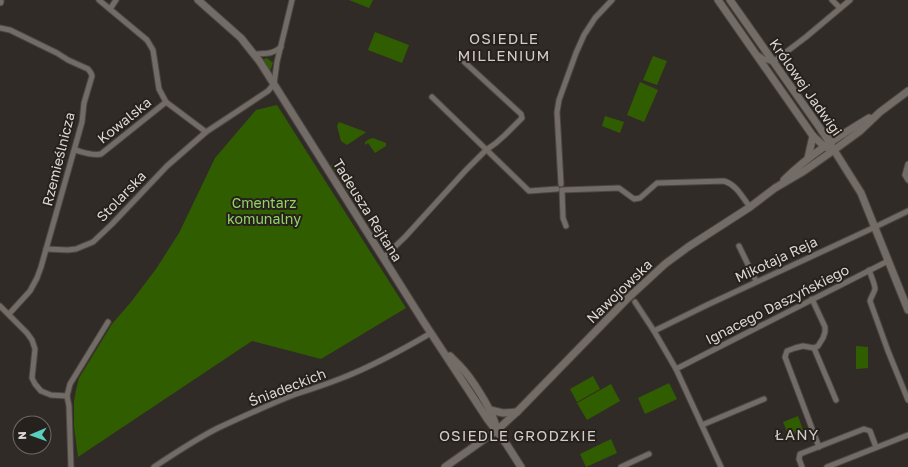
<svg xmlns="http://www.w3.org/2000/svg" width="908" height="467" font-family="'Golos Text',sans-serif">
  <style>
    .green { fill: #315d01 }
    .water { fill: #0a1c21 }
    .lines { fill: none; stroke-linecap: round; stroke-linejoin: round }
    .street-casing { stroke: #4b4643; stroke-width: 7 }
    .secondary-casing { stroke: #4b4643; stroke-width: 9 }
    .street { stroke: #726b66; stroke-width: 5 }
    .secondary { stroke: #726b66; stroke-width: 7 }
    .labels { text-anchor: middle; dominant-baseline: central; stroke-width: 4; stroke-linejoin: round; paint-order: stroke }
    .street-label { font-size: 14px; fill: #dbd7d4; stroke: #27211d }
    .park-label { font-size: 14px; fill: #93d465; stroke: #27211d }
    .neighbourhood-label { font-size: 15px; letter-spacing: 1px; fill: #d4cbc6; stroke: #27211d }
  </style>
  <rect width="100%" height="100%" fill="#312b27"/>
  <g class="green">
    <path d="M349,0H373L369,8Z"/>
    <path d="M375,32L409,45L402,63L368,50Z"/>
    <path d="M653,56L667,61L657,85L643,80Z"/>
    <path d="M267,58L273,63L270,71L263,61L264,59Z"/>
    <path d="M640,82L658,90L644,122L627,115Z"/>
    <path d="M277,105L406,308L321,359L252,341L78,457L74,426V401L76,390L79,378L112,324L131,302L156,269L179,233L215,158L256,110Z"/>
    <path d="M605,116L624,122L620,133L602,126Z"/>
    <path d="M339,122L366,132L365,133L347,145L341,141L337,126Z"/>
    <path d="M373,138L386,143V146L375,153L368,143L365,145C364,141 369,139 373,138Z"/>
    <path d="M337,163L353,189L352,191L349,193L331,165Z"/>
    <path d="M856,346L868,347V368L856,369Z"/>
    <path d="M593,376L600,389L577,402L570,389Z"/>
    <path d="M669,383L677,399L645,414L638,398Z"/>
    <path d="M611,384L620,401L587,420L577,403Z"/>
    <path d="M798,416L803,430L789,436L783,422Z"/>
    <path d="M611,439L617,453L586,467L580,454Z"/>
  </g>
  <path class="water" d="M32,415L36,418L38,423H27C26,419 28,416 32,415Z"/>
  <g class="lines">
    <defs>
      <g id="street">
        <path d="M99,0L147,40L153,50L159,89L166,102L206,132"/>
        <path d="M832,0L840,8"/>
        <path d="M110,9L116,0"/>
        <path d="M0,28L10,30L57,53L68,60L88,69L91,73L92,76L84,103L82,122L41,267L37,278L30,291L9,314"/>
        <path d="M254,54C265,53 272,55 281,47"/>
        <path d="M758,55L764,59L773,62"/>
        <path d="M773,62L806,37L850,0"/>
        <path d="M432,97L496,159L529,191L557,189"/>
        <path d="M75,150C83,152 92,156 101,154L166,102"/>
        <path d="M908,164L905,175L908,180"/>
        <path d="M561,184L557,112L559,100L576,53L584,35L595,18L612,0"/>
        <path d="M566,226L563,218L562,190L619,188L634,199L640,198L657,183L724,181C737,185 742,197 750,207"/>
        <path d="M739,246L756,281"/>
        <path d="M46,249L68,250L76,249L93,242L112,224L167,166L206,132L268,91L274,84L277,62L292,0"/>
        <path d="M383,258L405,237L466,170L486,150L496,143L505,135L522,118L521,114L460,58"/>
        <path d="M869,270C871,276 875,284 875,289C874,293 871,297 870,301L888,351L908,400"/>
        <path d="M812,299L825,327V332L823,338L818,346L814,348L803,346L795,348L787,351L785,357L819,447"/>
        <path d="M635,302L654,331L676,369L721,467"/>
        <path d="M0,306L27,333L32,340L35,349L32,378L35,384L41,391L51,395L67,396"/>
        <path d="M654,331L707,305L875,227L908,211"/>
        <path d="M814,348L836,400"/>
        <path d="M676,369L888,261"/>
        <path d="M702,425L764,399"/>
        <path d="M71,467L69,406L67,396L70,384L108,322"/>
        <path d="M154,467C175,453 196,439 218,428C244,416 270,404 296,394C312,389 327,384 342,378C373,366 402,350 431,333"/>
        <path d="M621,467L649,454"/>
        <path d="M802,467L799,459L800,454L864,429L870,431L876,447"/>
        <path d="M827,467L908,435"/>
      </g>
      <g id="secondary">
        <path d="M198,0L241,38L260,62L423,321L488,420L507,445L521,467"/>
        <path d="M718,0L813,136L825,147L834,150"/>
        <path d="M730,0L822,131L861,193L908,310"/>
        <path d="M0,2V0"/>
        <path d="M822,131L831,134H843"/>
        <path d="M808,158L813,136"/>
        <path d="M784,180C809,155 839,136 869,118"/>
        <path d="M450,356C453,359 456,362 459,365C471,377 493,411 496,427"/>
        <path d="M490,410L503,413L517,412"/>
        <path d="M445,467L496,431L517,412L627,299L665,264L688,247L750,207L775,188L804,171L834,150L860,131L880,112L908,91"/>
      </g>
    </defs>
    <use href="#street" class="street-casing"/>
    <use href="#secondary" class="secondary-casing"/>
    <use href="#street" class="street"/>
    <use href="#secondary" class="secondary"/>
  </g>
  <g class="labels">
    <g class="street-label">
      <text transform="translate(806 87) rotate(55)">Królowej Jadwigi</text>
      <text transform="translate(124 120) rotate(-39)">Kowalska</text>
      <text transform="translate(58 159) rotate(-76)">Rzemieślnicza</text>
      <text transform="translate(121 196) rotate(-46)">Stolarska</text>
      <text transform="translate(368 210) rotate(58)">Tadeusza Rejtana</text>
      <text transform="translate(776 259) rotate(-25)">Mikołaja Reja</text>
      <text transform="translate(619 291) rotate(-44)">Nawojowska</text>
      <text transform="translate(777 304) rotate(-27)">Ignacego Daszyńskiego</text>
      <text transform="translate(287 387) rotate(-21)">Śniadeckich</text>
    </g>
    <g class="park-label">
      <text x="264" y="202">Cmentarz<tspan x="264" dy="16">komunalny</tspan></text>
    </g>
    <g class="neighbourhood-label">
      <text x="504" y="38">OSIEDLE<tspan x="504" dy="17">MILLENIUM</tspan></text>
      <text x="797" y="434">ŁANY</text>
      <text x="518" y="435">OSIEDLE GRODZKIE</text>
    </g>
  </g>
  <g transform="translate(32 435) rotate(268)"><circle r="19" fill="#27211d" stroke="#6f6a66"/>
  <path d="M0-3L7 15L0 10L-7 15Z" fill="#59cebf"/>
  <text y="-6" font-size="11" font-weight="bold" text-anchor="middle" fill="#dbd7d4">N</text>
  </g>
</svg>
